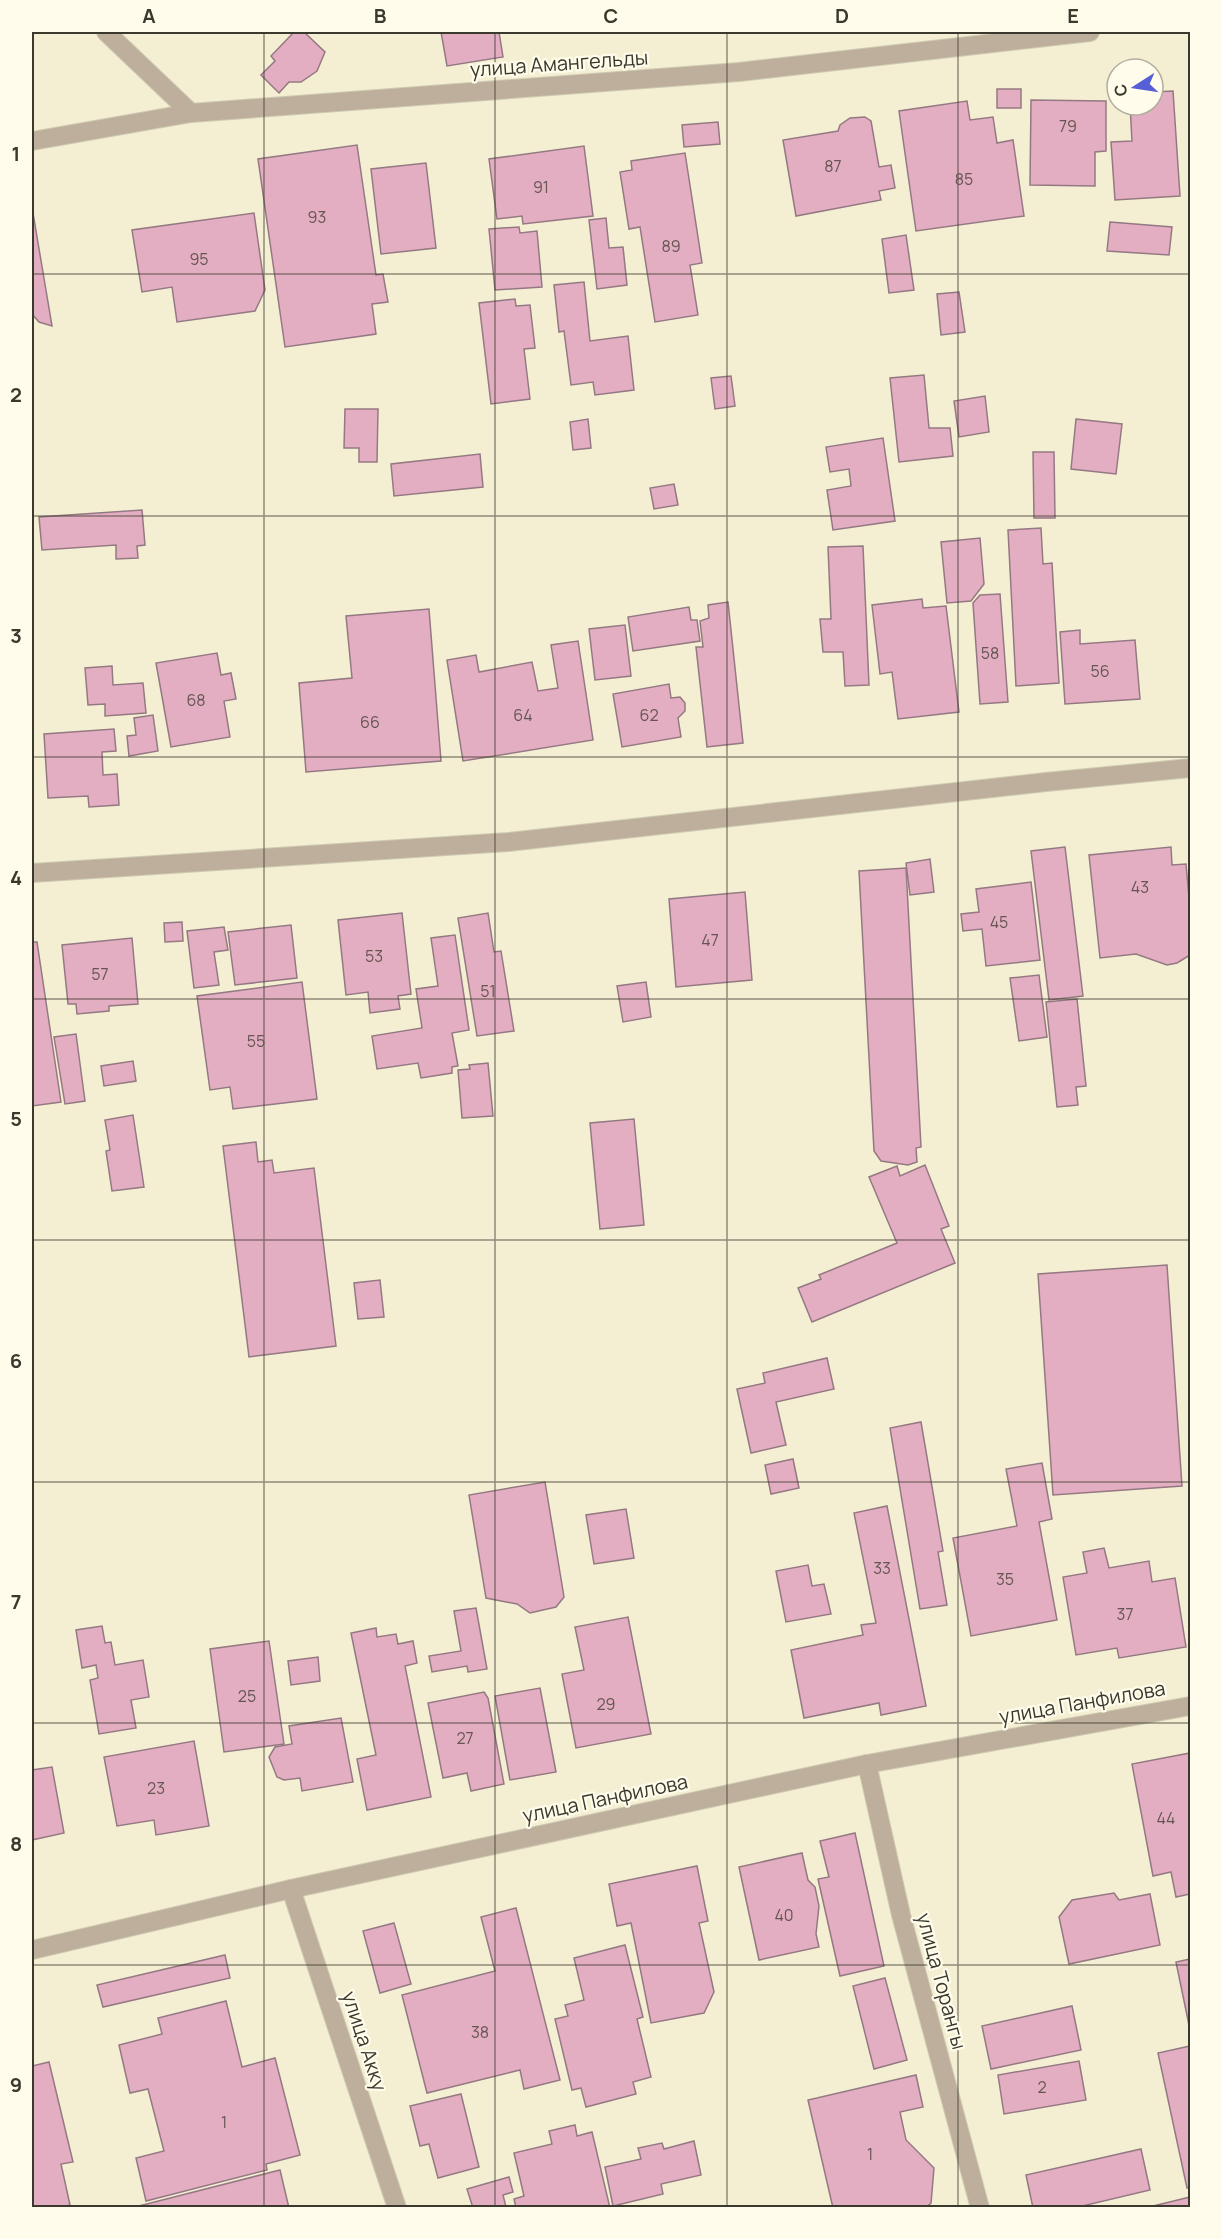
<svg xmlns="http://www.w3.org/2000/svg" width="1222" height="2239" font-family="Manrope,sans-serif">
  <style>
    .building { fill: #e4aec2; stroke: #947982; stroke-width: 1.5 }
    .lines { fill: none; stroke-linecap: round; stroke-linejoin: round }
    .street-casing { stroke: #cfcbb2; stroke-width: 20 }
    .street { stroke: #beaf9d; stroke-width: 18 }
    .grid { fill: none; stroke: #3b392e; stroke-width: 1.5; stroke-opacity: 0.55 }
    .labels { text-anchor: middle; dominant-baseline: central; stroke-width: 4.5; stroke-linejoin: round; paint-order: stroke }
    .number-label { font-size: 16px; fill: #655653 }
    .street-label { font-size: 20px; fill: #3b392e; stroke: #fffceb }
    .neatline { fill: none; stroke: #3b392e; stroke-width: 2 }
    .grid-label { font-size: 20px; text-anchor: middle; font-weight: bold; fill: #3b392e }
  </style>
  <rect width="100%" height="100%" fill="#f4efd3"/>
  <g class="building">
    <path d="M294,32H304L325,52L317,71L301,82H289L279,93L261,75L275,61L271,56Z"/>
    <path d="M441,32H499L503,57L447,66Z"/>
    <rect x="997" y="89" width="24" height="19"/>
    <path d="M1173,91L1180,196L1115,200L1111,142L1132,141L1130,105H1153V92Z"/>
    <path d="M1031,100L1106,101V151L1095,152V186L1030,185Z"/>
    <path d="M967,101L970,120L993,117L997,143L1013,140L1024,216L916,231L899,111Z"/>
    <path d="M865,117L871,121L879,167L891,165L895,188L879,191L881,200L796,216L783,140L838,131L840,125L850,118Z"/>
    <path d="M718,122L720,144L684,147L682,125Z"/>
    <path d="M357,145L376,275L383,274L388,302L372,304L376,334L285,347L258,159Z"/>
    <path d="M584,146L593,216L523,224L522,216L497,219L489,159Z"/>
    <path d="M685,153L702,263L690,265L698,315L655,322L640,227L629,229L620,172L632,170L631,161Z"/>
    <path d="M426,163L436,248L381,254L371,169Z"/>
    <path d="M32,213H33L52,326L39,322L32,314Z"/>
    <path d="M254,213L265,290L255,311L177,322L172,287L142,292L132,230Z"/>
    <path d="M606,218L609,248L623,247L627,285L597,289L589,220Z"/>
    <path d="M1110,222L1172,227L1169,255L1107,251Z"/>
    <path d="M519,227L520,233L537,231L542,287L495,290L489,229Z"/>
    <path d="M906,235L914,290L889,293L882,239Z"/>
    <path d="M584,282L590,341L628,336L634,390L595,395L593,382L571,385L564,331L559,332L554,285Z"/>
    <path d="M959,292L965,332L941,335L937,294Z"/>
    <path d="M515,299L516,306L530,305L535,348L524,349L530,399L491,404L479,303Z"/>
    <path d="M924,375L929,428H950L953,456L899,462L890,378Z"/>
    <path d="M731,376L735,406L715,409L711,378Z"/>
    <path d="M985,396L989,432L959,437L954,401Z"/>
    <path d="M345,409H378L377,462H359V448H344Z"/>
    <path d="M588,419L591,448L573,450L570,422Z"/>
    <path d="M1076,419L1122,424L1116,474L1071,469Z"/>
    <path d="M883,438L895,521L833,530L827,490L851,486L849,469L830,472L826,447Z"/>
    <path d="M1033,452H1054L1055,518H1034Z"/>
    <path d="M480,454L483,487L394,496L391,464Z"/>
    <path d="M674,484L678,505L654,509L650,488Z"/>
    <path d="M142,510L145,545L137,546L138,558L116,559V545L42,550L39,517Z"/>
    <path d="M1041,528L1043,564L1052,563L1059,683L1016,686L1008,530Z"/>
    <path d="M980,538L984,584L971,601L947,603L941,542Z"/>
    <path d="M863,546L869,685L845,686L843,652H823L820,619H831L828,547Z"/>
    <path d="M1000,594L1008,702L980,704L973,603L980,595Z"/>
    <path d="M922,599L923,608L946,606L959,712L898,719L892,672L880,674L872,605Z"/>
    <path d="M728,602L743,743L707,747L696,647H703L700,621L709,618L708,605Z"/>
    <path d="M689,607L691,620H697L700,641L633,651L628,617Z"/>
    <path d="M429,609L441,761L306,772L299,683L352,678L346,616Z"/>
    <path d="M625,625L631,676L595,680L589,629Z"/>
    <path d="M1080,630V644L1135,640L1140,699L1065,704L1060,632Z"/>
    <path d="M578,641L593,740L463,761L447,660L476,655L479,672L532,662L538,691L558,688L551,645Z"/>
    <path d="M217,653L221,675L231,673L236,699L224,701L230,737L171,747L156,663Z"/>
    <path d="M112,666L113,685L143,683L146,713L105,716V704L88,705L85,668Z"/>
    <path d="M669,684L671,698L680,697L685,703V711L678,718L681,737L622,747L613,694Z"/>
    <path d="M153,715L158,751L129,756L127,736L136,735L134,718Z"/>
    <path d="M114,729L116,751L102,752L103,775L117,774L119,805L89,807L88,796L48,798L44,734Z"/>
    <path d="M1065,847L1083,996L1049,1000L1031,851Z"/>
    <path d="M1171,847L1172,865L1186,864L1190,908V955L1177,963L1167,965L1136,954L1100,958L1089,855Z"/>
    <path d="M930,859L934,892L910,895L906,863Z"/>
    <path d="M906,868L921,1147L916,1148L917,1162L908,1165L881,1161L874,1151L859,871Z"/>
    <path d="M1031,882L1040,960L986,966L982,929L963,931L961,914L979,912L976,889Z"/>
    <path d="M745,892L752,980L676,987L669,899Z"/>
    <path d="M402,913L411,994L398,996L400,1009L370,1013L368,992L346,995L338,920Z"/>
    <path d="M488,913L494,952L501,951L514,1031L477,1036L458,918Z"/>
    <path d="M182,922L183,941L165,942L164,923Z"/>
    <path d="M291,925L297,978L235,985L228,932Z"/>
    <path d="M224,927L228,950L214,952L219,985L194,988L187,931Z"/>
    <path d="M455,935L469,1030L452,1033L458,1066L452,1067V1073L421,1078L418,1063L377,1069L372,1036L422,1028L416,989L438,986L431,938Z"/>
    <path d="M132,938L138,1004L109,1006V1011L77,1014L76,1004H68L62,945Z"/>
    <path d="M32,942H37L61,1102L32,1106Z"/>
    <path d="M1039,975L1047,1037L1019,1041L1010,978Z"/>
    <path d="M302,982L317,1099L233,1109L230,1087L210,1090L197,996Z"/>
    <path d="M646,982L651,1017L623,1022L617,986Z"/>
    <path d="M1077,999L1086,1086L1076,1087L1078,1105L1057,1107L1046,1002Z"/>
    <path d="M76,1034L85,1101L65,1104L54,1037Z"/>
    <path d="M133,1061L136,1081L104,1086L101,1066Z"/>
    <path d="M488,1063L493,1116L462,1118L458,1070L470,1069L469,1065Z"/>
    <path d="M133,1115L144,1187L112,1191L106,1151L110,1150L105,1120Z"/>
    <path d="M634,1119L644,1225L600,1229L590,1123Z"/>
    <path d="M256,1142L258,1162L272,1160L274,1173L314,1168L336,1346L249,1357L223,1146Z"/>
    <path d="M925,1165L949,1226L941,1229L955,1263L812,1322L798,1288L821,1279L819,1275L897,1243L869,1177L897,1166L900,1176Z"/>
    <path d="M1167,1265L1182,1486L1053,1495L1038,1274Z"/>
    <path d="M380,1280L384,1317L358,1319L354,1283Z"/>
    <path d="M827,1358L834,1389L776,1402L786,1445L751,1453L737,1389L765,1383L763,1373Z"/>
    <path d="M921,1422L943,1551L938,1552L947,1605L920,1609L890,1428Z"/>
    <path d="M793,1459L799,1488L771,1494L765,1465Z"/>
    <path d="M1042,1463L1052,1519L1039,1522L1057,1620L971,1636L953,1538L1017,1526L1006,1469Z"/>
    <path d="M545,1482L564,1597L556,1607L530,1613L517,1604L486,1598L469,1495Z"/>
    <path d="M887,1506L926,1706L881,1715L879,1703L804,1718L791,1650L863,1635L861,1625L876,1623L854,1513Z"/>
    <path d="M626,1509L634,1558L594,1564L586,1515Z"/>
    <path d="M1104,1548L1109,1568L1149,1561L1152,1582L1175,1578L1186,1647L1119,1658L1117,1648L1076,1655L1063,1577L1087,1573L1083,1552Z"/>
    <path d="M808,1565L812,1586L824,1584L831,1614L786,1622L776,1571Z"/>
    <path d="M476,1608L487,1669L468,1672L467,1666L432,1672L429,1656L461,1651L454,1611Z"/>
    <path d="M628,1617L651,1734L576,1748L562,1674L584,1670L575,1627Z"/>
    <path d="M102,1626L105,1643L111,1642L115,1665L143,1660L149,1697L131,1700L136,1728L99,1734L90,1680L98,1678L96,1665L82,1668L76,1630Z"/>
    <path d="M376,1628L377,1637L396,1634L398,1644L413,1641L417,1663L405,1666L431,1797L367,1810L357,1759L376,1755L351,1633Z"/>
    <path d="M269,1641L284,1744L224,1752L210,1649Z"/>
    <path d="M318,1657L320,1681L291,1685L288,1661Z"/>
    <path d="M540,1688L556,1772L510,1780L495,1696Z"/>
    <path d="M484,1692L488,1698L504,1784L471,1791L467,1773L443,1778L428,1703Z"/>
    <path d="M341,1718L353,1782L302,1791L300,1778L284,1780L277,1777L269,1757L275,1747L292,1744L289,1726Z"/>
    <path d="M194,1741L209,1826L156,1835L154,1820L117,1826L104,1757Z"/>
    <path d="M1190,1753V1894L1176,1897L1171,1872L1153,1876L1132,1764Z"/>
    <path d="M52,1767L64,1833L32,1840V1770Z"/>
    <path d="M855,1833L884,1966L840,1976L818,1879L829,1877L820,1841Z"/>
    <path d="M802,1853L808,1880L815,1887L819,1906L816,1934L819,1947L759,1960L739,1867Z"/>
    <path d="M697,1866L708,1921L699,1923L714,1992L704,2013L651,2023L631,1923L617,1926L609,1884Z"/>
    <path d="M1114,1893L1119,1900L1150,1894L1160,1945L1069,1964L1059,1917L1072,1900Z"/>
    <path d="M516,1908L560,2080L524,2089L520,2070L427,2093L402,1995L495,1971L481,1917Z"/>
    <path d="M394,1923L411,1984L380,1993L363,1931Z"/>
    <path d="M625,1945L643,2017L637,2019L651,2077L633,2082L636,2094L586,2107L581,2088L572,2090L555,2019L568,2016L565,2005L584,2000L574,1958Z"/>
    <path d="M225,1955L230,1978L103,2007L97,1985Z"/>
    <path d="M1190,1959V2030L1176,1962Z"/>
    <path d="M885,1978L907,2060L874,2069L853,1986Z"/>
    <path d="M226,2001L242,2067L275,2058L300,2155L266,2164L267,2170L146,2201L136,2158L164,2151L148,2089L130,2093L119,2045L162,2034L158,2018Z"/>
    <path d="M1072,2006L1081,2050L991,2069L982,2026Z"/>
    <path d="M1190,2046V2187L1187,2188L1158,2053Z"/>
    <path d="M1079,2061L1086,2100L1004,2114L998,2075Z"/>
    <path d="M49,2062L73,2162L61,2164L70,2205L59,2208H32V2066Z"/>
    <path d="M916,2075L923,2107L900,2112L906,2140L934,2168L931,2203L925,2208H833L808,2100Z"/>
    <path d="M461,2094L479,2167L438,2178L429,2144L420,2146L410,2106Z"/>
    <path d="M575,2125L577,2136L592,2132L610,2208H516L514,2199L524,2196L514,2153L552,2144L549,2131Z"/>
    <path d="M694,2141L701,2175L661,2184L663,2194L613,2206L605,2167L641,2159L638,2148L662,2143L664,2149Z"/>
    <path d="M1141,2149L1150,2190L1074,2208H1033L1026,2175Z"/>
    <path d="M280,2170L289,2208H131Z"/>
    <path d="M509,2177L513,2192L503,2195L506,2207L473,2208L467,2189Z"/>
    <path d="M1190,2197V2208H1145Z"/>
  </g>
  <g class="lines">
    <defs>
      <g id="street">
        <path d="M106,32L191,113"/>
        <path d="M32,141L191,113L739,72L1090,32"/>
        <path d="M32,873L508,842L1046,782L1190,768"/>
        <path d="M867,1764L901,1915L980,2208"/>
        <path d="M291,1889L397,2208"/>
        <path d="M32,1950L291,1889L867,1764L1190,1706"/>
      </g>
    </defs>
    <use href="#street" class="street-casing"/>
    <use href="#street" class="street"/>
  </g>
  <path class="grid" d="M264,32V2208M495,32V2208M727,32V2208M958,32V2208M32,274H1190M32,516H1190M32,757H1190M32,999H1190M32,1240H1190M32,1482H1190M32,1723H1190M32,1965H1190"/>
  <g class="labels">
    <g class="number-label">
      <text x="1068" y="126">79</text>
      <text x="833" y="166">87</text>
      <text x="964" y="179">85</text>
      <text x="541" y="187">91</text>
      <text x="317" y="217">93</text>
      <text x="671" y="246">89</text>
      <text x="199" y="259">95</text>
      <text x="990" y="653">58</text>
      <text x="1100" y="671">56</text>
      <text x="196" y="700">68</text>
      <text x="523" y="715">64</text>
      <text x="649" y="715">62</text>
      <text x="370" y="722">66</text>
      <text x="1140" y="887">43</text>
      <text x="999" y="922">45</text>
      <text x="710" y="940">47</text>
      <text x="374" y="956">53</text>
      <text x="100" y="974">57</text>
      <text x="488" y="991">51</text>
      <text x="256" y="1041">55</text>
      <text x="882" y="1568">33</text>
      <text x="1005" y="1579">35</text>
      <text x="1125" y="1614">37</text>
      <text x="247" y="1696">25</text>
      <text x="606" y="1704">29</text>
      <text x="465" y="1738">27</text>
      <text x="156" y="1788">23</text>
      <text x="1166" y="1818">44</text>
      <text x="784" y="1915">40</text>
      <text x="480" y="2032">38</text>
      <text x="1042" y="2087">2</text>
      <text x="224" y="2122">1</text>
      <text x="870" y="2154">1</text>
    </g>
    <g class="street-label">
      <text transform="translate(559 63) rotate(-4)">улица Амангельды</text>
      <text transform="translate(1082 1702) rotate(-10)">улица Панфилова</text>
      <text transform="translate(605 1798) rotate(-12)">улица Панфилова</text>
      <text transform="translate(942 1981) rotate(75)">улица Торангы</text>
      <text transform="translate(365 2041) rotate(72)">улица Акку</text>
    </g>
  </g>
  <rect width="1222" height="2239" fill="none" stroke="#fffceb" stroke-width="66"/>
  <g transform="translate(1135 87) rotate(258)"><circle r="28" fill="#fffceb" stroke="#b1ae9f" stroke-width="1.5"/>
  <path d="M0-4.5L10 22L0 15L-10 22Z" fill="#575fd6"/>
  <text y="-9" font-size="16" font-weight="bold" text-anchor="middle" fill="#3b392e">С</text>
  </g>
  <rect x="33" y="33" width="1156" height="2173" class="neatline"/>
  <g class="grid-label">
    <text x="149" y="23">A</text>
    <text x="380" y="23">B</text>
    <text x="611" y="23">C</text>
    <text x="842" y="23">D</text>
    <text x="1073" y="23">E</text>
    <text x="16" y="161">1</text>
    <text x="16" y="402">2</text>
    <text x="16" y="643">3</text>
    <text x="16" y="885">4</text>
    <text x="16" y="1126">5</text>
    <text x="16" y="1368">6</text>
    <text x="16" y="1609">7</text>
    <text x="16" y="1851">8</text>
    <text x="16" y="2092">9</text>
  </g>
</svg>
